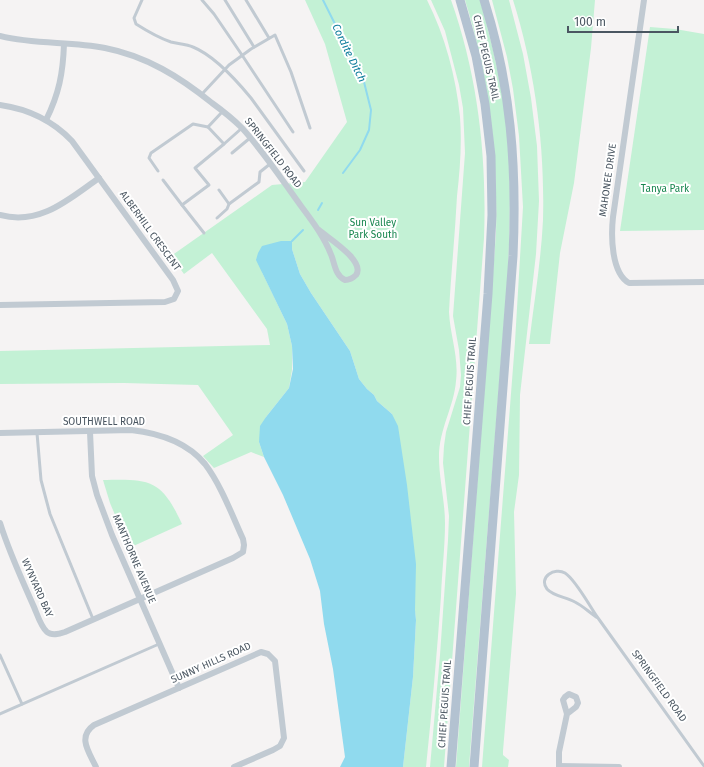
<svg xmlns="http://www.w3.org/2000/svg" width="704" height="767" font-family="'Fira Sans',sans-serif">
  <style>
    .green { fill: #c3f1d5 }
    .water { fill: #90daee }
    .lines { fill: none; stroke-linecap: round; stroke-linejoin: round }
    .stream { stroke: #90daee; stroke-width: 2 }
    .service { stroke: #c1cad2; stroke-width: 3 }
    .minor { stroke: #c1cad2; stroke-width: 6 }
    .primary { stroke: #b3c2d1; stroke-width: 9 }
    .labels { text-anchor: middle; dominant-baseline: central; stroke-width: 4; stroke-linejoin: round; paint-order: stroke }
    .street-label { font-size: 10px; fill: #4a5661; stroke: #fff }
    .park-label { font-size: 10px; fill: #17864f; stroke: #fff }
    .water-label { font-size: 11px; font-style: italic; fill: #0c7c9b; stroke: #fff }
  </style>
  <rect width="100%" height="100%" fill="#f5f3f3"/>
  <g class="green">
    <path d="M305,0H427C445,36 456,77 460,117C462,143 460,170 457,196C455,235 451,274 449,312C450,335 459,357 456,381C454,407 439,429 439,457C439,479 445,501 445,523C445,547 442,571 441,596C437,653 432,710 426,767H403L413,677L416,620L392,414L377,401L374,395L367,389L359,379L350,351L311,293L300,274L292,249V241L262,272L287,324L292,346V370L289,388L266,417L259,442L264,457L251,452L214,468L203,456L233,435L198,385L124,383L0,384V351L270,345L267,329L212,253L184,274L171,256L272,185L305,182L347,122L325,44Z"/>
    <path d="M431,0H451C478,76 487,157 484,238L444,767H430L440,655L448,540L449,516L443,463L444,446L446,432L460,387L461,375L459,350L453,316L465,153L463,108L459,85L445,31Z"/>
    <path d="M465,0H480C493,46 504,93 508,140C511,184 510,227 508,271L469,767H456L496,233C498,153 489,77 465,0Z"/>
    <path d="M492,0H509L523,54L531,98L537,146L539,201L536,254L520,395L519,475L514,512L516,594L503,751V755L509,760L508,767H482L515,342L523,207L519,136L513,89L507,57Z"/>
    <path d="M513,0H595L591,48L574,183L560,253L550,344H529C534,303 541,261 543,220C545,146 535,70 513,0Z"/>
    <path d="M650,27L675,29L704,34V230L620,231Z"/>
    <path d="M103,480C150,479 161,479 182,524L129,548L110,503Z"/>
  </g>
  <path class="water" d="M281,241H292V249L300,274L311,293L350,351L359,379L367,389L374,395L377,401L392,414L398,426L407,485L416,564L415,610L416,620L413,677L403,767H340L345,757L333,669L324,624L320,591L310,559L283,495L264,457L259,442L260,426L266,417L289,388L293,369L292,346L287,324L256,260L258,253L262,246Z"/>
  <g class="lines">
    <g class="stream">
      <path d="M323,0L364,82L371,110L369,130L360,150L343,173"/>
      <path d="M318,210L322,203"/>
      <path d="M292,241L303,230"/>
    </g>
    <g class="service">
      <path d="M142,0L134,18L136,24C147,31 159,38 171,42C178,44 186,44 193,47C213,55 237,81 251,98L304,171"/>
      <path d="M202,0L214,14L242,55L293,132"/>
      <path d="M225,0L254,47"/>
      <path d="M246,0L269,38"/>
      <path d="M202,94L229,65L251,49L275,35L291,72L310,128"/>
      <path d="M223,111L208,127L224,144L242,128"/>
      <path d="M232,153L250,138"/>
      <path d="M158,171L149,158L151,153L193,124L208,127"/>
      <path d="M163,180L182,205"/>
      <path d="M219,190L229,204L259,182L260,172L270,164"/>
      <path d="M217,218L227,209L229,204"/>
      <path d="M204,233L182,205L209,185L195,168L224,144"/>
      <path d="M37,433L41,480L50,514L93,619"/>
      <path d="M598,618C590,613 583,606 575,602C566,597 553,596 547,589C538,577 555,567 565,573C576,580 590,607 598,618L704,766"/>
      <path d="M0,655L22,704"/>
      <path d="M0,714L159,644"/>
    </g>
    <g class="minor">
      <path d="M644,0L613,217C611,235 611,273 629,283L704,282"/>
      <path d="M0,36C35,45 70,41 105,48C146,56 180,77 212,103C223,111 233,119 242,128C264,152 282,180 301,206C313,222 325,238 332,257C335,266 336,276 345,280C349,280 353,278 356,275C366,261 328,238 319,230"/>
      <path d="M0,105C28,109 52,120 72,141L173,280L178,291L174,299L165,302L0,305"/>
      <path d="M46,120C59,94 63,73 64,44"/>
      <path d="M0,215C40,226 69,199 99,178"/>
      <path d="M90,432L92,476L97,495L112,535L179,688"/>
      <path d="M0,433L131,430C158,433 187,442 205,464C221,485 232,515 243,539L244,545L243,552L233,558L65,632C59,634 52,636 47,632C41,627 37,614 34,607C22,580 9,552 0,523"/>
      <path d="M559,766L619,767"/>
      <path d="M96,767C89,752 77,737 94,725L261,652L268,654L275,661L284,738L280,746L273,750L234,767"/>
      <path d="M559,767V752L567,714L563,700L565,697L569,694L576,697L578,703L576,707L567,714"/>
    </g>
    <g class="primary">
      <path d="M451,767L488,294L492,215L491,156L485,104L476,56L460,0"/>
      <path d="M474,767L513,256C517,167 511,85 484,0"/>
    </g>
  </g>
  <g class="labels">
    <g class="street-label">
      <text transform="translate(486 58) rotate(77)">CHIEF PEGUIS TRAIL</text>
      <text transform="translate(273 153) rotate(52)">SPRINGFIELD ROAD</text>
      <text transform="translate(608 180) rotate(-82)">MAHONEE DRIVE</text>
      <text transform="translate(150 231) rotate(54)">ALBERHILL CRESCENT</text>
      <text transform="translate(470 381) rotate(-86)">CHIEF PEGUIS TRAIL</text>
      <text x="104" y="422">SOUTHWELL ROAD</text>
      <text transform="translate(134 559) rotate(67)">MANTHORNE AVENUE</text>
      <text transform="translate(37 588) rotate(66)">WYNYARD BAY</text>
      <text transform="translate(211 663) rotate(-24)">SUNNY HILLS ROAD</text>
      <text transform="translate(659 686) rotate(54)">SPRINGFIELD ROAD</text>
      <text transform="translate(445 704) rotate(-86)">CHIEF PEGUIS TRAIL</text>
    </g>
    <g class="park-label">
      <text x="665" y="189">Tanya Park</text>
      <text x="373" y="223">Sun Valley<tspan x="373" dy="12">Park South</tspan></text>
    </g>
    <g class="water-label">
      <text transform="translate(349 53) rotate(64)">Cordite Ditch</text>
    </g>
  </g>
  <path d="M568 26v6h110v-6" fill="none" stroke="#4a5661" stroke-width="2"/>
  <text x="574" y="26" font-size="12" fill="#4a5661" stroke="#ffffff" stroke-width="3" paint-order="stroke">100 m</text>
</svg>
